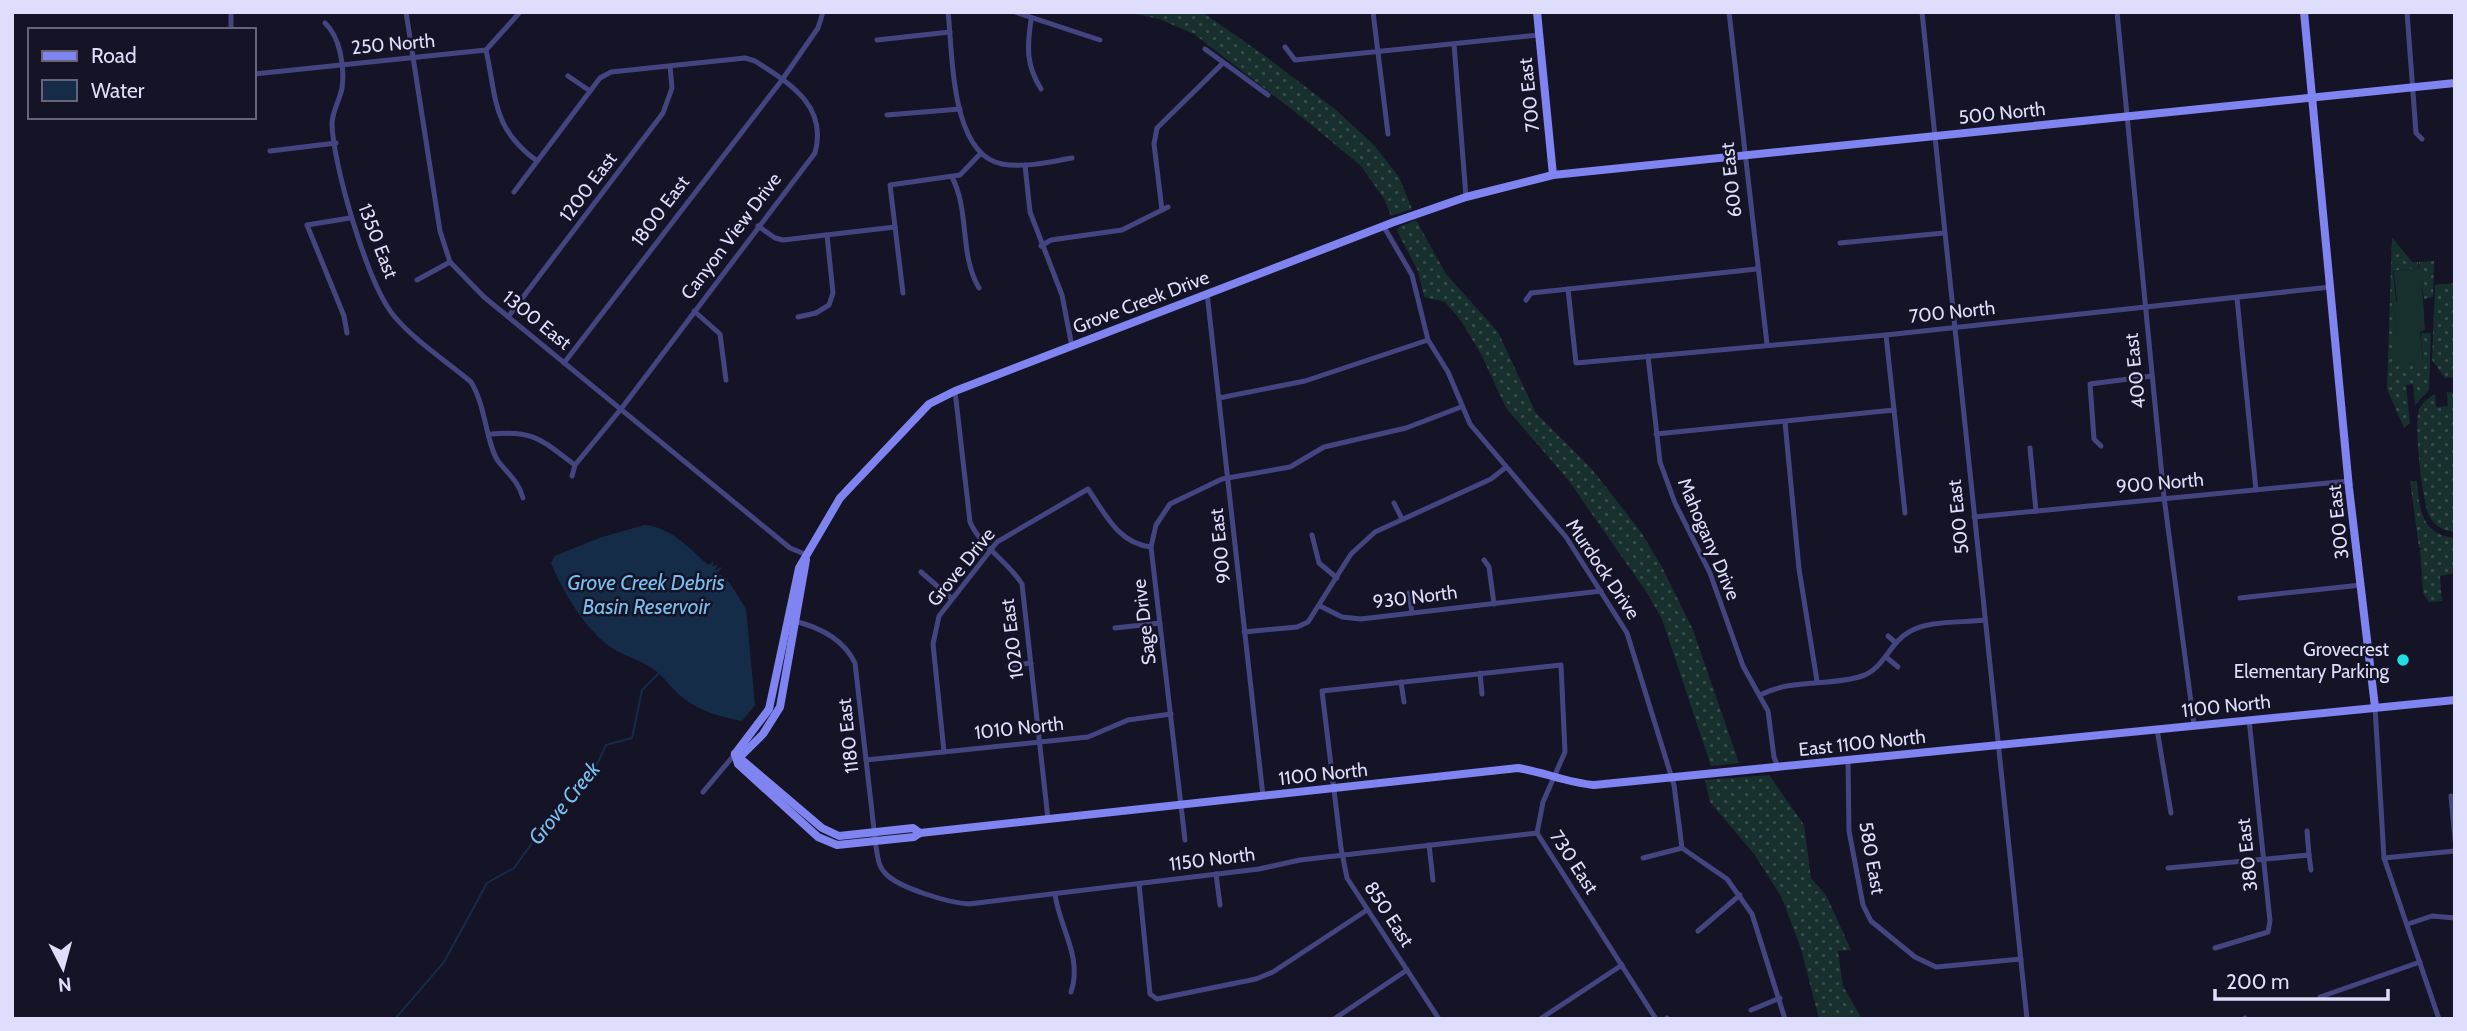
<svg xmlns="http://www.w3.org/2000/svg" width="2467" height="1031" font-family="Cabin,sans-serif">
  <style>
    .grass { fill: url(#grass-dots) }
    .pitch { fill: #17302d }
    .water { fill: #152c48 }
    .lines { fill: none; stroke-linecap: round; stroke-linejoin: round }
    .stream { stroke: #152c48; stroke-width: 2 }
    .street { stroke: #444580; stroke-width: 5 }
    .secondary { stroke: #7f84f0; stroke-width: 8 }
    .poi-dot { fill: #1fdee4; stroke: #151326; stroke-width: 2.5 }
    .labels { text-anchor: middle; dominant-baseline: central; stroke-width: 5; stroke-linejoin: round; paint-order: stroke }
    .street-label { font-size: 19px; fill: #deddfb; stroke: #151326 }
    .poi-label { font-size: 19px; fill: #deddfb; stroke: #151326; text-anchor: end }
    .water-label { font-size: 21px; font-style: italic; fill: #77bfef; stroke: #151326 }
  </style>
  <defs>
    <pattern id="grass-dots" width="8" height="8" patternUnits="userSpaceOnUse" patternTransform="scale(1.75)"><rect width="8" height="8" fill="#17302d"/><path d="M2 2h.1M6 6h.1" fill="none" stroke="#384e4c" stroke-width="1.8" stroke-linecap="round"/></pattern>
  </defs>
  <rect width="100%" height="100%" fill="#151326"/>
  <g class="grass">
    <path d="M1127,12H1202L1261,53L1336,110L1374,145L1399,177L1412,209L1391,216L1384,199L1361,166L1308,122L1194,34L1159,19Z"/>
    <path d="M1416,220L1446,274L1498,332L1536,413L1591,468L1641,532L1662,567L1693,630L1739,763L1711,766L1662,619L1647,593L1569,481L1506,408L1481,354L1461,321L1445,302L1424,297L1418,271L1397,231L1399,227Z"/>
    <path d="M2392,237L2412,262H2418L2419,268L2393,271L2396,301L2393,302L2396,333H2393L2423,362L2421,333H2431L2429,390L2415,405L2413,384L2406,385L2410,423L2404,428L2387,389Z"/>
    <path d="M2434,261L2433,297L2424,299L2419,262Z"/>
    <path d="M2455,283V377L2445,378L2432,360L2435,285Z"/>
    <path d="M2447,392L2455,393V532C2445,531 2437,528 2431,519C2422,508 2415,430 2418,415C2419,405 2426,399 2435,394L2436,407L2448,406Z"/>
    <path d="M2410,481H2417C2419,508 2421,535 2455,538V573L2440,576L2442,601L2429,602L2423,593L2420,549L2424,548H2419Z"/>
    <path d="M1769,775L1804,825L1811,878L1826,895L1851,950L1838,951L1843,986L1862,1019H1819L1801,949L1782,898L1754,854L1710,802L1705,780Z"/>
  </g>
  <path class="pitch" d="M2421,268L2425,330L2420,332L2423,362L2397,366L2393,333H2396L2393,302L2397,301L2394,271Z"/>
  <path class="water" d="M644,525C671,527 689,548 708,565L714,561L712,567L718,564L715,570L722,567L718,573L729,582L746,609L755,705L742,721C721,717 700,711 683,698C673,690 666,679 656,671C642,660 623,656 609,646C584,627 563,592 551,563L555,556L599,538Z"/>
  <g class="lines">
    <path class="stream" d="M395,1019L444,962L487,883L514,868L570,790C593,780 596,766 606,745L632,738L642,690L659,673"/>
    <g class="street">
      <path d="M231,12V30"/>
      <path d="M406,12L440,231L450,262L484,297L790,548L807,555"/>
      <path d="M948,12C953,54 950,154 1002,164C1025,168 1049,162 1072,158"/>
      <path d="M1015,12L1100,40"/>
      <path d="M1373,12L1388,134"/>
      <path d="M1729,12L1767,344"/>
      <path d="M1922,12L2027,1019"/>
      <path d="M2117,12L2164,497L2194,725"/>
      <path d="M2407,12L2416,133L2422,139"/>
      <path d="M1031,20C1027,47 1026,65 1041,89"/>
      <path d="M325,23C340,37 345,67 342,88C340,100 332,111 332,124C333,165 368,285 394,316C415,341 446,361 471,382C486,406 486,443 498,461C508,474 519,482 523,498"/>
      <path d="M877,40L950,32"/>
      <path d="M1454,44L1466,197"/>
      <path d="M1285,47L1295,60L1539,35"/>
      <path d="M1205,49L1268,95"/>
      <path d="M486,50C497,100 492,128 537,161"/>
      <path d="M254,74L486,50L520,12"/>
      <path d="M568,76L590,91"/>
      <path d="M887,115L960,109"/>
      <path d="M270,151L336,143"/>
      <path d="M1025,165L1030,212L1062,295L1072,347"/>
      <path d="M952,177C970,212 959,254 979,288"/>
      <path d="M514,192L600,78L611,72L745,58L755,61C789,83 828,105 815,153L621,409L575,465L572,476"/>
      <path d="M1162,210L1154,144L1157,128L1223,63"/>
      <path d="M758,226L775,238L783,240L895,227"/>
      <path d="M1384,227L1412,275L1428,340L1448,372L1470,424L1566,537L1627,633L1674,785L1682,848L1727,879L1752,914L1785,1019"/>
      <path d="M1840,243L1944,233"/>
      <path d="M1041,246L1051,240L1122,230L1168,207"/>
      <path d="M417,280L450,262"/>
      <path d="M1568,289L1576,363L1886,335L2331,287"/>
      <path d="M903,293L890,185L960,175L981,153"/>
      <path d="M1207,293L1263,796"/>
      <path d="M2237,298L2256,490"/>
      <path d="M1526,300L1531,293L1757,269"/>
      <path d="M694,311L720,334L726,380"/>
      <path d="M508,317L663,113L672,88L670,66"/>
      <path d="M798,317L816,313L829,305L833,293L827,235"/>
      <path d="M347,333L344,316L307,225L350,218"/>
      <path d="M1886,335L1905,513"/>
      <path d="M1648,356L1660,462L1675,503L1710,573L1743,666L1768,711L1774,757L1778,767"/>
      <path d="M564,363L782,80L818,28L823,12"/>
      <path d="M955,391L970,522C981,547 1007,560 1022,584L1048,819"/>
      <path d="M1219,398L1305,381L1428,340"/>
      <path d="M1785,422L1799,569L1817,681"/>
      <path d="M491,434C535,430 541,440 575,465"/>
      <path d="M1656,434L1894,410"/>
      <path d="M2101,446L2094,439L2090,384L2152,376"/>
      <path d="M2030,448L2036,511"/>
      <path d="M1394,503L1402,519"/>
      <path d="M1974,517L2349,481"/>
      <path d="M1312,535L1319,563L1337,578"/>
      <path d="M1484,560L1489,567L1494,604"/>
      <path d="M921,572L951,598"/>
      <path d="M1409,593L1412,613"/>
      <path d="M2240,598L2361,585"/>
      <path d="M1320,606L1342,617L1361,619L1601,591"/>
      <path d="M794,621C819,627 843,638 855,663L876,847C878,857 878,866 885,873C898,888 950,903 969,904L1259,869L1300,860L1537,833"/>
      <path d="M1115,628L1160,623"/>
      <path d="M1244,632L1297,627L1308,622L1351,554L1375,532L1491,479L1505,468"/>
      <path d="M1888,636L1896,643"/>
      <path d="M1886,657L1898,667"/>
      <path d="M1008,666L1031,663"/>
      <path d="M1480,673L1482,694"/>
      <path d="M1401,682L1404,702"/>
      <path d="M1760,695C1793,678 1828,687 1862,676C1884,669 1889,643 1909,632C1928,620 1962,623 1984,620"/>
      <path d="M2375,707L2384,858L2439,1019"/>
      <path d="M2157,729L2171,813"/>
      <path d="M944,752L933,644L939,616L997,542L1088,489C1106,515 1118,543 1151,547"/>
      <path d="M866,760L1088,737L1128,720L1171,714"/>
      <path d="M1848,760L1849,831L1863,905L1871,921L1915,957L1936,967L2021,959"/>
      <path d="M703,792L735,754"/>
      <path d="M2451,796L2455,840"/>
      <path d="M2307,831L2309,855"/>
      <path d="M1185,840L1151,547L1156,525L1170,504L1222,479L1290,467L1324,447L1406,428L1461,407"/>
      <path d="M1429,845L1433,880"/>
      <path d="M1643,858L1682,848"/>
      <path d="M2384,858L2455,851"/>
      <path d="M2168,868L2309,855L2311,870"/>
      <path d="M1216,874L1220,905"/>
      <path d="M1139,884L1150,994L1157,999L1256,979L1273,972L1367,910"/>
      <path d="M1055,894C1059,927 1083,957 1071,992"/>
      <path d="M2408,924L2432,916L2455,918"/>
      <path d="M1698,931L1740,895"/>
      <path d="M2215,948L2268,932L2270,921L2249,719"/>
      <path d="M2320,997L2420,962"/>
      <path d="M1751,1010L1780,998"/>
      <path d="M2245,1018V1019"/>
      <path d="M1334,1019L1407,970"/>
      <path d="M1439,1019L1347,878L1341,848L1322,691L1561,665L1565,752L1543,802L1537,833L1656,1019"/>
      <path d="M1540,1019L1622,965"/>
      <path d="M1666,1019L1667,1018"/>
    </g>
    <g class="secondary">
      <path d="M1537,12L1553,175"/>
      <path d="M2304,12L2349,488L2375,707"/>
      <path d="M735,754L769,709L799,568L840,498L929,404L955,391L1394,222L1466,197L1553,175L2455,83"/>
      <path d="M735,754L738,764L818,837L837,845L914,837L920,833L1518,768C1544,772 1568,783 1594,785L2455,700"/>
      <path d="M735,754H743L763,734L780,707L806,560"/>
      <path d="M735,754L822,828L839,836L913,828L920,833"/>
    </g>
  </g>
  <circle class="poi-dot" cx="2403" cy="660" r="7"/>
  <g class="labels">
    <g class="street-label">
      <text transform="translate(393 44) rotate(-5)">250 North</text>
      <text transform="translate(1529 95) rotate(-96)">700 East</text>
      <text transform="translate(2002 113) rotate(-6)">500 North</text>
      <text transform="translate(1731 180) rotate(-96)">600 East</text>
      <text transform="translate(588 187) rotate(-53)">1200 East</text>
      <text transform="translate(660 211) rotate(-53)">1800 East</text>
      <text transform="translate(731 236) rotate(-53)">Canyon View Drive</text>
      <text transform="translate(378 241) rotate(69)">1350 East</text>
      <text transform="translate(1141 302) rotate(-21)">Grove Creek Drive</text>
      <text transform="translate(1952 312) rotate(-6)">700 North</text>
      <text transform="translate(537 320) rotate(39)">1300 East</text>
      <text transform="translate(2135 371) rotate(-96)">400 East</text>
      <text transform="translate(2160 483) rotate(-5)">900 North</text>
      <text transform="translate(1958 517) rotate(-96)">500 East</text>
      <text transform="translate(2338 522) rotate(-96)">300 East</text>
      <text transform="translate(1709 539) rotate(67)">Mahogany Drive</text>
      <text transform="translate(1220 546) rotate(-96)">900 East</text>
      <text transform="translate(961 567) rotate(-51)">Grove Drive</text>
      <text transform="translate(1603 569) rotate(56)">Murdock Drive</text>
      <text transform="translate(1415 597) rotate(-7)">930 North</text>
      <text transform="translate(1144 622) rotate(-97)">Sage Drive</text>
      <text transform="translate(1012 639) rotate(-97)">1020 East</text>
      <text transform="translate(2226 706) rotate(-6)">1100 North</text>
      <text transform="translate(1019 728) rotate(-6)">1010 North</text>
      <text transform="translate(848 736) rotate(-96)">1180 East</text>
      <text transform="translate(1862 743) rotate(-6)">East 1100 North</text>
      <text transform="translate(1323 774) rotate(-6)">1100 North</text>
      <text transform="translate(2247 855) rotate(-96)">380 East</text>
      <text transform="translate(1872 858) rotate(80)">580 East</text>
      <text transform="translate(1212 859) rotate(-7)">1150 North</text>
      <text transform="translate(1574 862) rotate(57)">730 East</text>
      <text transform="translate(1389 914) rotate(57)">850 East</text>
    </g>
    <g class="poi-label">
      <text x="2389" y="649">Grovecrest<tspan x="2389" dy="22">Elementary Parking</tspan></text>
    </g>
    <g class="water-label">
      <text x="646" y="582">Grove Creek Debris<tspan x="646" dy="24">Basin Reservoir</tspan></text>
      <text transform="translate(564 803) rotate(-51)">Grove Creek</text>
    </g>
  </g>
  <rect width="2467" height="1031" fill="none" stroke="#deddfb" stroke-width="28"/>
  <rect x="28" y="28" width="228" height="91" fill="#151326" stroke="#65647b" stroke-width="2"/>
  <rect x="42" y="51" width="35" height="10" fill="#7f84f0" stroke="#65647b" stroke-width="2"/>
  <text x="91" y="63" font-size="21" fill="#deddfb">Road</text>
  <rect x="42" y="80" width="35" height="21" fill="#152c48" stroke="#65647b" stroke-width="2"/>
  <text x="91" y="98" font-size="21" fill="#deddfb">Water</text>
  <g transform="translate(63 968) rotate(174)" stroke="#151326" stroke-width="5" paint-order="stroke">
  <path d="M0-5L12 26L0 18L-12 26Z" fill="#deddfb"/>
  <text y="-10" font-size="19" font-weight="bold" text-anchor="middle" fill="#deddfb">N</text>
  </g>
  <path d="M2215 989v10h173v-10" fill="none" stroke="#deddfb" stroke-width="3.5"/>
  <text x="2226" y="989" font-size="21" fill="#deddfb" stroke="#151326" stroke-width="5" paint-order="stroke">200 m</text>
</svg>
